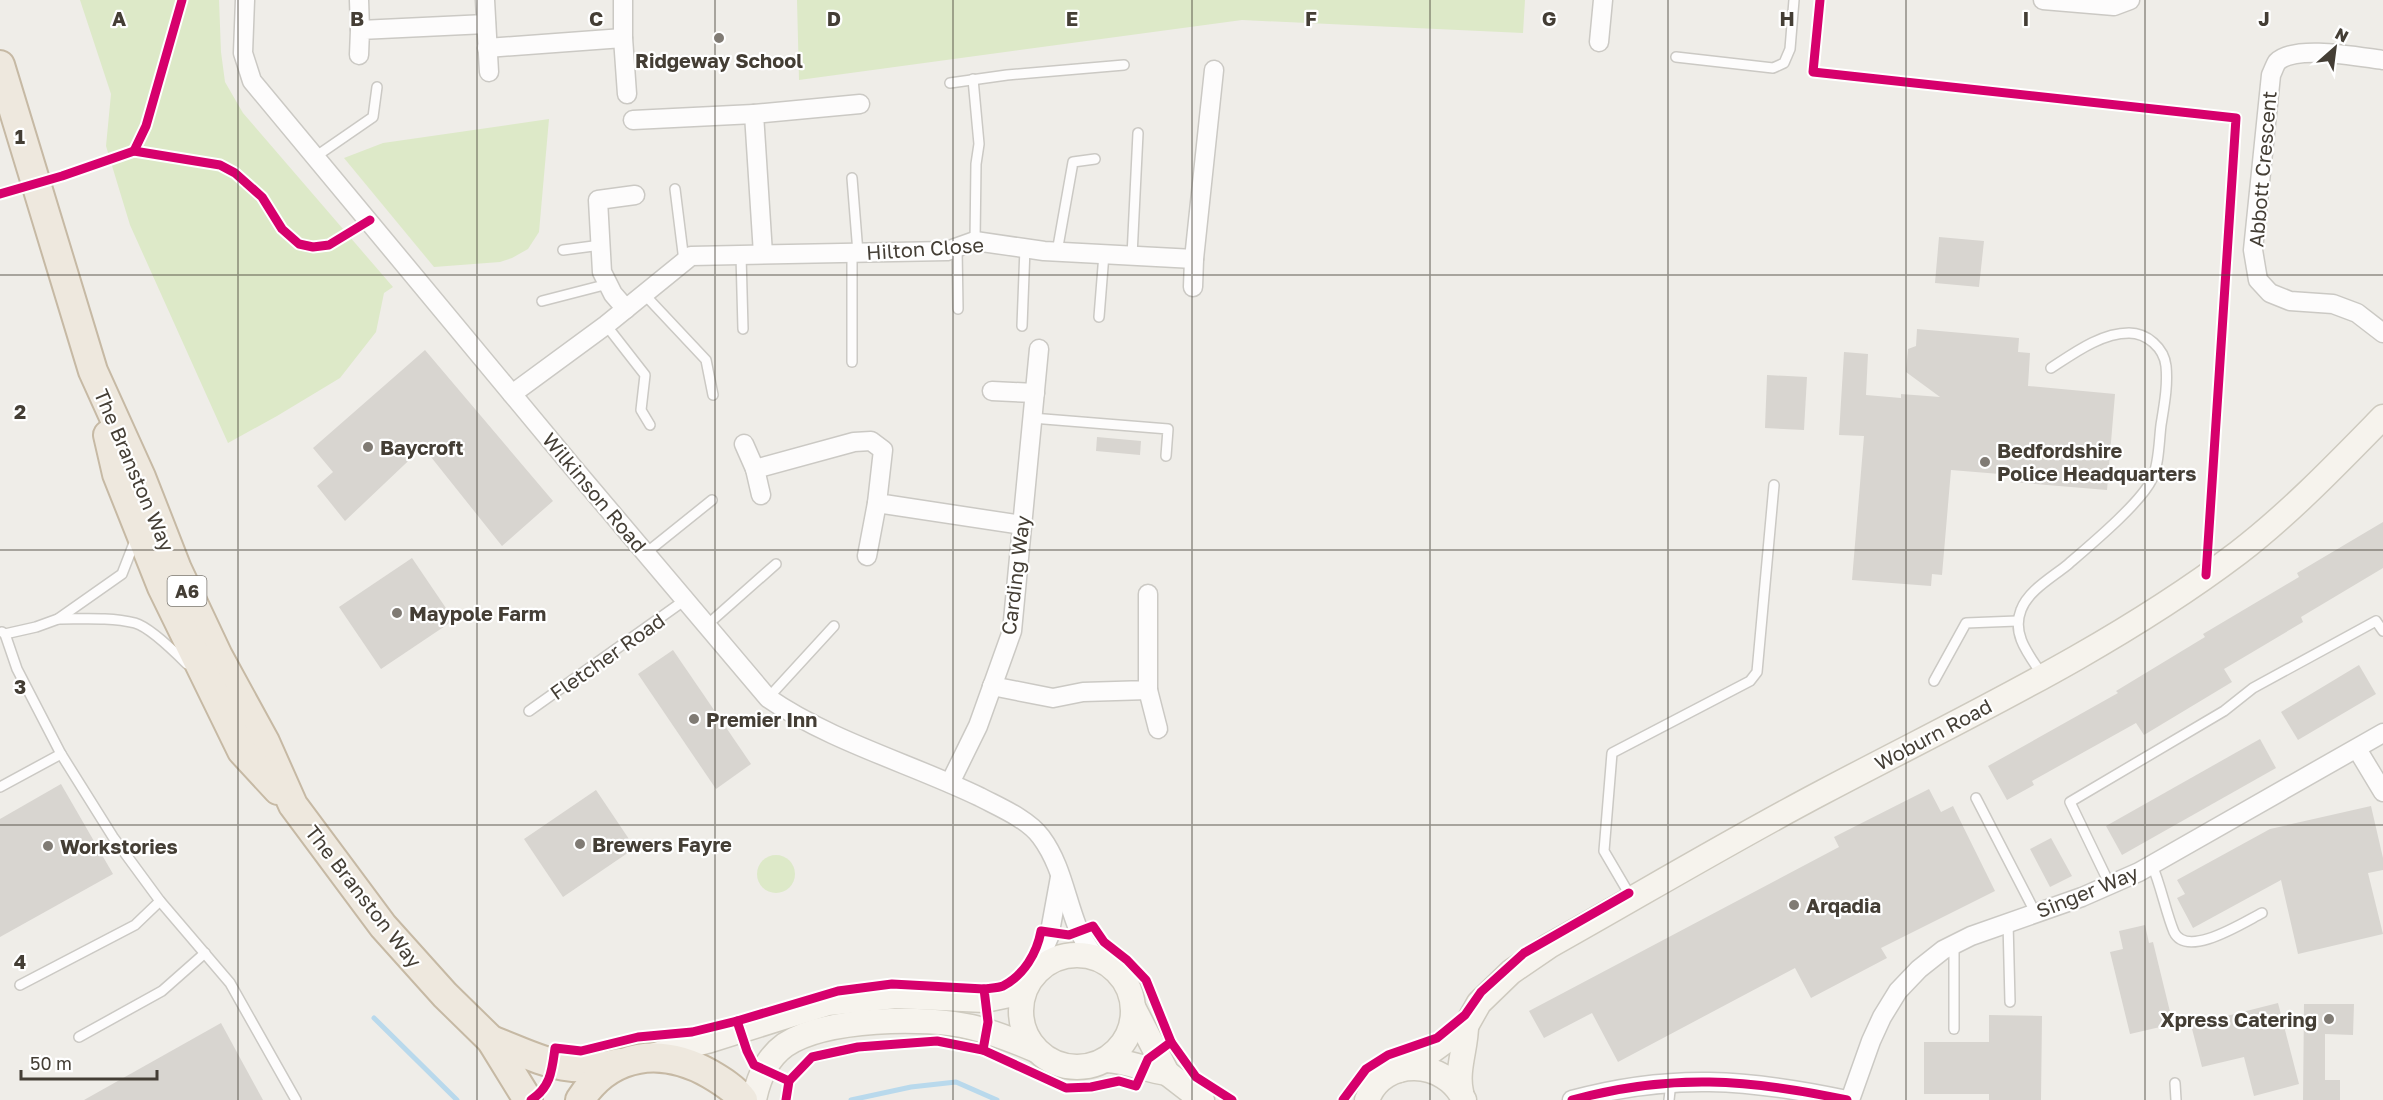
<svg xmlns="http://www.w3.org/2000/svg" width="2383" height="1100" font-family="'Golos Text',sans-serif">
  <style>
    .green { fill: #dde9c8 }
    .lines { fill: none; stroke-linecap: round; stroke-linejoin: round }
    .stream { stroke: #b9d9ec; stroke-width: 5 }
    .building { fill: #d8d5d0 }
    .service-casing { stroke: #cbc9c4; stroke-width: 12 }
    .minor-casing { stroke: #cbc9c4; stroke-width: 21 }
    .secondary-casing { stroke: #cecabf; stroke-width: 27 }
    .trunk-casing { stroke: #c6b9a4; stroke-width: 32 }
    .service { stroke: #fdfcfc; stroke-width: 9 }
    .minor { stroke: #fdfcfc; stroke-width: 18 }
    .secondary { stroke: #f6f3ed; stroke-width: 24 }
    .trunk { stroke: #eee8de; stroke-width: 28 }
    .cycleway-casing { stroke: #fff; stroke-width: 13 }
    .cycleway { stroke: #d6006c; stroke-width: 9 }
    .grid { fill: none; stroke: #443e35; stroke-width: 1.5; stroke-opacity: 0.55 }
    .poi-dot { fill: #807b74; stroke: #fff; stroke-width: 2 }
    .labels { text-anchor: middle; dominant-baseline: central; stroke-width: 4.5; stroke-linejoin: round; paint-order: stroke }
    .shield { fill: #fff; stroke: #7c7872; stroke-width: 1.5 }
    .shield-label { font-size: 18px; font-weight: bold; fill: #443e35 }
    .poi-label { font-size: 20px; font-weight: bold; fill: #443e35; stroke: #fff; text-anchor: start }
    .street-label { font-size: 20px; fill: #443e35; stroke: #fff }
    .grid-label { font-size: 20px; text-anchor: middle; font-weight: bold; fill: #443e35; stroke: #fff; stroke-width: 4.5; stroke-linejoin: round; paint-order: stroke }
  </style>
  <rect width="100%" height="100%" fill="#efede8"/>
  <g class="green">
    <path d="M80,0H219L221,52L225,82L243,113L393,287L384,293L376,332L340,378L277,416L228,443L130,225L106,146L111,94Z"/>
    <path d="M797,0H1525L1523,33L1242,20L799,80Z"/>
    <path d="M549,119L539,232L528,249L512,258L500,262L434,267L344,158L383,143Z"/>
    <circle cx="776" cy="874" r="19"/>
  </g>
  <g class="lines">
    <g class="stream">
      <path d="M374,1018L457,1100"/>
      <path d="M851,1100L911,1087L956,1082L997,1100"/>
    </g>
  </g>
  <g class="building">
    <path d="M1939,237L1984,241L1979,287L1935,283Z"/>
    <path d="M1917,329L2019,338L2018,352L2030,353L2028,386L2115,394L2107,490L2012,482V475L1951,470L1942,575L1932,574L1931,586L1852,580L1864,436L1839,435L1844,352L1868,354L1866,395L1901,398V394L1940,397L1906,372L1908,349L1916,346Z"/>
    <path d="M425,350L553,501L502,546L423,447L345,521L317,486L333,472L313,448Z"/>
    <path d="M1767,375L1807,377L1804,430L1765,428Z"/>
    <path d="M1097,437L1141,441L1140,455L1096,451Z"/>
    <path d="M2383,522V568L2301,617L2303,622L2224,669L2232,682L2144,735L2136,723L2032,781L2034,785L2007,800L1988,766L2118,693L2116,691L2205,637L2203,634L2299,577L2297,573Z"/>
    <path d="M412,558L454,620L381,669L339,607Z"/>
    <path d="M673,650L751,764L716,789L638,674Z"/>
    <path d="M2359,665L2376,694L2298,740L2281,712Z"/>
    <path d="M2260,739L2276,768L2122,855L2106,826Z"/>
    <path d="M61,784L113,874L0,937V819Z"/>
    <path d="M1929,789L1941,812L1953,806L1995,891L1881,948L1887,958L1811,998L1795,968L1618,1062L1592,1013L1544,1038L1529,1011L1839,847L1834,837Z"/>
    <path d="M596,790L635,848L563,897L524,839Z"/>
    <path d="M2371,806L2383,858V870L2368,873L2383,934L2298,954L2281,880L2193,928L2177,898L2185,894L2177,880L2270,829Z"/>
    <path d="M2051,838L2072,876L2050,887L2030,849Z"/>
    <path d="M2145,925L2149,943L2153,942L2173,1024L2130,1034L2110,952L2123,949L2119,931Z"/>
    <path d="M2278,1003L2299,1084L2254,1096L2244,1057L2202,1067L2191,1025Z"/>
    <path d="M2304,1004H2354L2353,1035L2325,1034V1080H2340V1100H2303Z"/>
    <path d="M1989,1015L2042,1016L2041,1100H1989V1094H1924V1042H1989Z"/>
    <path d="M221,1023L263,1100H84Z"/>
  </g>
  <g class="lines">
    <defs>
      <g id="service">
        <path d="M1676,57L1773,68L1784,63L1790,49L1794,0"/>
        <path d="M973,79L979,144L976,164L975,241"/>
        <path d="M950,83L1007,75L1124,65"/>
        <path d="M315,157L373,117L377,87"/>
        <path d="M852,178L858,253"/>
        <path d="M675,189L684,261"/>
        <path d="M957,248L958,309"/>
        <path d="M563,250L601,245"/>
        <path d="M1057,252L1073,162L1095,159"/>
        <path d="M852,253V362"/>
        <path d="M741,255L743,329"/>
        <path d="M1132,256L1138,133"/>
        <path d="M644,294L706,360L713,395"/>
        <path d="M542,301L608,284"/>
        <path d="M1099,317L1104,254"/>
        <path d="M606,325L645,375L641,410L650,425"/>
        <path d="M1022,326L1025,248"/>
        <path d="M1032,418L1168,429L1166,456"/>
        <path d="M646,553L712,500"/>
        <path d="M58,619C83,619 111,617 135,623C149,627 176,653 187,664"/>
        <path d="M707,625L776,564"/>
        <path d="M2,632L5,634L36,627L58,619L122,574L136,538"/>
        <path d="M5,634L17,669L61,754L113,837L160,901L230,983L296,1100"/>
        <path d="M2043,676C2030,656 2011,635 2021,610C2028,591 2051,578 2066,566C2088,547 2141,503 2152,479C2159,465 2159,441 2161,425C2164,406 2168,386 2166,366C2164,348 2147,333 2129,333C2101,333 2074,353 2051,368"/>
        <path d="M1934,681L1966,623L2017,621"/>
        <path d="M768,698L834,626"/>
        <path d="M529,711L685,600"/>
        <path d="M0,787L61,754"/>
        <path d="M1976,798L2035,912"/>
        <path d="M2152,865C2161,886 2166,913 2174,932C2187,959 2244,922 2262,913"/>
        <path d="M2110,885L2070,802L2224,711L2253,688L2376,621L2383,631"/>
        <path d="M1631,897L1604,851L1612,753L1750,681L1757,672L1774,485"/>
        <path d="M2008,922L2010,1002"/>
        <path d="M1954,945V1029"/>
        <path d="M20,985L135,925L160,901"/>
        <path d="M79,1037L162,991L205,953"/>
        <path d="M2175,1083L2176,1100"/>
        <path d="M1669,1100L1671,1082"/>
      </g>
      <g id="minor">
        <path d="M245,0L243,53L252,81L571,465L768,698C830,741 912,764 980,797C999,807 1028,819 1041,837C1061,864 1065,895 1077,926C1081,937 1088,947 1095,957"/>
        <path d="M359,0L360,30"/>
        <path d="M485,0L489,72"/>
        <path d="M623,0V38L627,94"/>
        <path d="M2043,0L2114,6L2130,0"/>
        <path d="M1599,42L1603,0"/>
        <path d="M487,48L623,38"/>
        <path d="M359,55L360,30L486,24"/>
        <path d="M2383,60C2359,57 2295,44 2277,62C2275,65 2273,71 2271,75L2253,250L2258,280L2270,293L2290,301L2333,304L2357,313L2383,333"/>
        <path d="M633,120L754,114"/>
        <path d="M763,254L754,114L860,104"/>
        <path d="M1193,287L1194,259"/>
        <path d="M626,309L613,294L602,272L598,200L635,195"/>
        <path d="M992,391L1035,393"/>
        <path d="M512,394L606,325L691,256L947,251L975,241L1044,251L1194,259L1214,70"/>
        <path d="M744,444L755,469L854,442L871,441L883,450L877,503L1022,525"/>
        <path d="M755,469L761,495"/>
        <path d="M867,556L877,503"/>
        <path d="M992,686L1053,698L1083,692L1148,690V594"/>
        <path d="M1148,690L1158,729"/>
        <path d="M2357,749L2383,792"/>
        <path d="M950,783L978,726L1012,631L1039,349"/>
        <path d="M1032,976L1049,937L1060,877"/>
        <path d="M1572,1100C1671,1073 1748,1079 1847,1100"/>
        <path d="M1850,1100L1871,1041L1882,1017L1898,991L1919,969L1943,950L1971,936L2082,897L2139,872L2383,733"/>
      </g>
      <g id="secondary">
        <circle cx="1077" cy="1011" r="56"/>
        <path d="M1134,1009L1167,1073L1202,1100"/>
        <path d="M651,1056L707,1041L828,1003L896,996L985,1000L1009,995L1028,982"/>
        <path d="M1106,1060C1127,1061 1146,1070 1167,1073"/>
        <path d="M1399,1070L1426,1055L1466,1026L1479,1003L1511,972L1549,946C1640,895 1730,841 1823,792C1963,718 2111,649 2238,553C2290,513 2337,464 2383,417"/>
        <path d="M1461,1092C1456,1070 1466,1048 1466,1026"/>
        <path d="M754,1100C758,1079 767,1058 785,1045C825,1018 925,1016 971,1027C993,1032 1015,1041 1036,1050"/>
        <path d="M1367,1100C1383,1056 1446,1059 1464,1100"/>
      </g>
      <g id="trunk">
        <path d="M0,65L93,371L141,477L177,569L218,656L265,742L293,805L383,926L445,995L491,1040L528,1100"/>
        <path d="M108,435L117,474L162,587L242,751L278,790"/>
        <path d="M491,1040C541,1059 564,1076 619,1063"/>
        <path d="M580,1100C611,1052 662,1047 710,1074C722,1081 735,1089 743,1100"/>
      </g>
    </defs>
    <use href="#service" class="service-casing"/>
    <use href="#minor" class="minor-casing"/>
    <use href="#secondary" class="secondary-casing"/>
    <use href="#trunk" class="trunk-casing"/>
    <use href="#service" class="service"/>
    <use href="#minor" class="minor"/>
    <use href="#secondary" class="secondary"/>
    <use href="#trunk" class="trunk"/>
    <defs>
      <g id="cycleway">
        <path d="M1820,0L1813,72L2236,118L2206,575"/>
        <path d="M134,151L146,126L182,0"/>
        <path d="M0,194L62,176L134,151L220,165L235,173L262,197L282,229L299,244L313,247L329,245L370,220"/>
        <path d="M1093,926L1104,942L1127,960L1146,980L1171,1042L1148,1059L1136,1086L1119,1081L1091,1087L1066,1088L983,1050L988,1022L984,989C990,988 998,988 1003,986C1024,975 1037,953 1041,931L1069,935Z"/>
        <path d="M737,1021L838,991L892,984L984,989"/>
        <path d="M1171,1042L1196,1077L1232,1100"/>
        <path d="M531,1100C551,1087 552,1070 555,1048L581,1051L638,1037L692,1032L737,1021L747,1051L754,1065L789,1081"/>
        <path d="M786,1100L789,1081L812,1057L858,1047L937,1041L983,1050"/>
        <path d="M1343,1100L1366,1069L1388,1055L1437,1038L1465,1015L1481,992L1524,953L1629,893"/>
        <path d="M1572,1100C1671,1073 1748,1079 1847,1100"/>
      </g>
    </defs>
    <use href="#cycleway" class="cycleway-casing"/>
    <use href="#cycleway" class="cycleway"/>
  </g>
  <path class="grid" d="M238,0V1100M477,0V1100M715,0V1100M953,0V1100M1192,0V1100M1430,0V1100M1668,0V1100M1906,0V1100M2145,0V1100M0,275H2383M0,550H2383M0,825H2383"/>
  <g class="poi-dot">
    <circle cx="719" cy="38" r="6"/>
    <circle cx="368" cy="447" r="6"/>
    <circle cx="1985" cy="462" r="6"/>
    <circle cx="397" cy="613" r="6"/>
    <circle cx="694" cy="719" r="6"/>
    <circle cx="580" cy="844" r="6"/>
    <circle cx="48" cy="846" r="6"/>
    <circle cx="1794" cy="905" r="6"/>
    <circle cx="2329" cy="1019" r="6"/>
  </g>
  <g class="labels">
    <rect class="shield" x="167.5" y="576" width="39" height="30" rx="4.5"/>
    <g class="shield-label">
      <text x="187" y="591">A6</text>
    </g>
    <g class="poi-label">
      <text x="719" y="60" text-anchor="middle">Ridgeway School</text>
      <text x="380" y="447">Baycroft</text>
      <text x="1997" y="450">Bedfordshire<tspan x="1997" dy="23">Police Headquarters</tspan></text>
      <text x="409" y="613">Maypole Farm</text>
      <text x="706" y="719">Premier Inn</text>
      <text x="592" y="844">Brewers Fayre</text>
      <text x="60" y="846">Workstories</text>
      <text x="1806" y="905">Arqadia</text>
      <text x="2317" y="1019" text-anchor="end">Xpress Catering</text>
    </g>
    <g class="street-label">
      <text transform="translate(2262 169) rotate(-85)">Abbott Crescent</text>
      <text transform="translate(925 248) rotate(-4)">Hilton Close</text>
      <text transform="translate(135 470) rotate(67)">The Branston Way</text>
      <text transform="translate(595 492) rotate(50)">Wilkinson Road</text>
      <text transform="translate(1015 575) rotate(-83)">Carding Way</text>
      <text transform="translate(607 656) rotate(-35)">Fletcher Road</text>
      <text transform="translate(1933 734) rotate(-28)">Woburn Road</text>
      <text transform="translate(2087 891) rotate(-22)">Singer Way</text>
      <text transform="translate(364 896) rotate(52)">The Branston Way</text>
    </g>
  </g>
  <g class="grid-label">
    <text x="119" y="26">A</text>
    <text x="357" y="26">B</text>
    <text x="596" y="26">C</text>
    <text x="834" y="26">D</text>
    <text x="1072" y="26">E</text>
    <text x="1311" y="26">F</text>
    <text x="1549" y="26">G</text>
    <text x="1787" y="26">H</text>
    <text x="2026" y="26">I</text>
    <text x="2264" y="26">J</text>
    <text x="20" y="144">1</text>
    <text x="20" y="419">2</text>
    <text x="20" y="694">3</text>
    <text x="20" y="969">4</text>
  </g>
  <g transform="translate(2335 48) rotate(28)" stroke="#ffffff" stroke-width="4.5" paint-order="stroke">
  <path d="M0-4.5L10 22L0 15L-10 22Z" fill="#443e35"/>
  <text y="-9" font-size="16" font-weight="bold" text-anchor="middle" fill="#443e35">N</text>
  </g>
  <path d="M21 1070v9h136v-9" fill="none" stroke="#443e35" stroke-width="3"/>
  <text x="30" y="1070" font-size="18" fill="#443e35" stroke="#ffffff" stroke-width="4.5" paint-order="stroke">50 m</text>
</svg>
